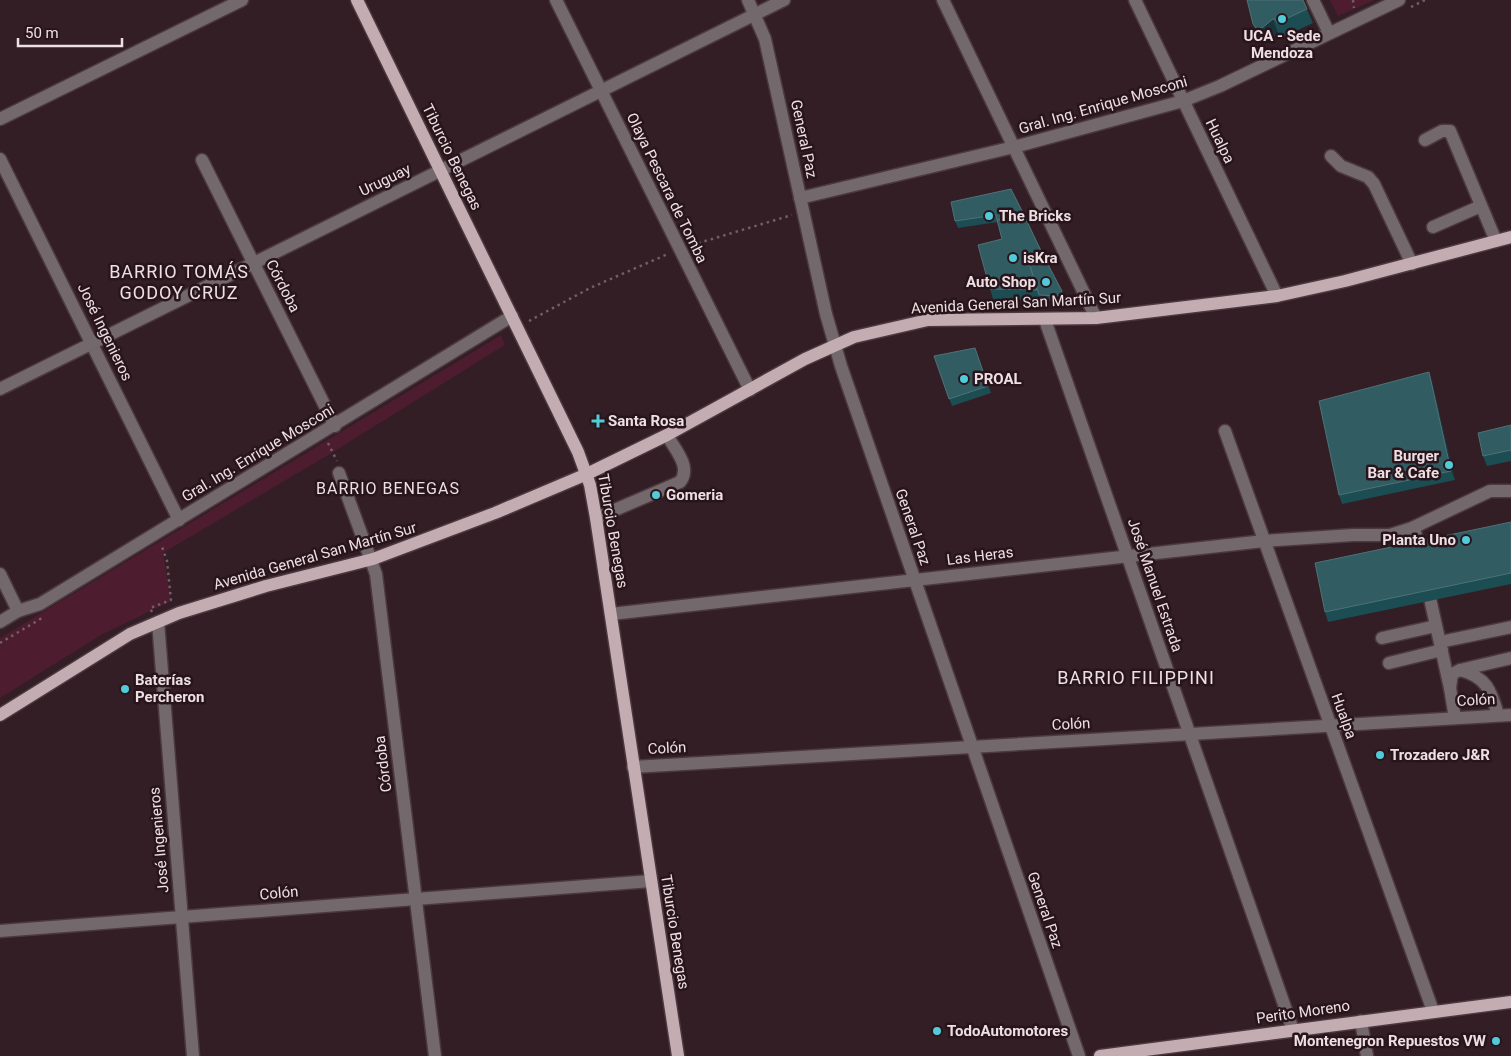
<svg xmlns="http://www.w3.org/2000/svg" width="1511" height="1056" font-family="Roboto,sans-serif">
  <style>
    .green { fill: #4d1c2f }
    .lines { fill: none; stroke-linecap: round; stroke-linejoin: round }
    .minor-casing { stroke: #4c393f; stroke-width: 15 }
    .major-casing { stroke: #4c393f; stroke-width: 15 }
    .path { stroke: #715f64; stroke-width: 2.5; stroke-dasharray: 2.5 4; stroke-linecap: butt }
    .minor { stroke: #73686b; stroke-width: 12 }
    .major { stroke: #c3acb2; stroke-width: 12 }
    .wall { fill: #1b4d53 }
    .shaded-wall { fill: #1b343a }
    .building { fill: #315d62; stroke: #4f7176 }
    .poi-dot { fill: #52cbd9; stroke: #28151b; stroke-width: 2 }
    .labels { text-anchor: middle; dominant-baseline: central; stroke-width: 5; stroke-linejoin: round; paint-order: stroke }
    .poi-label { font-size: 15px; font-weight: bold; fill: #eddfe3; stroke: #28151b; text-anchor: start }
    .street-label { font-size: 15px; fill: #eddfe3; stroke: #28151b }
    .neighbourhood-label { font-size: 16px; letter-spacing: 1px; fill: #eddfe3; stroke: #28151b }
    .quarter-label { font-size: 18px; letter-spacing: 1px; fill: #eddfe3; stroke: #28151b }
  </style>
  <rect width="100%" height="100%" fill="#321e24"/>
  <g class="green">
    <path d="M1330,0H1375L1338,16Z"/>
    <path d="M501,335L505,345L330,454L163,553L171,601L101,635L0,698V638Z"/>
  </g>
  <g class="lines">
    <defs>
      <g id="minor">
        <path d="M556,0L750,390"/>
        <path d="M748,0L765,39L826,314L841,366L1079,1056"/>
        <path d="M943,0L1096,318"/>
        <path d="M1135,0L1277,296"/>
        <path d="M1313,0L1329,33"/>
        <path d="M0,119L242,0"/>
        <path d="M1425,140L1442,131H1450L1496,241"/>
        <path d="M1331,156L1341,166L1368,177L1374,184L1412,264"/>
        <path d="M0,159L179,520"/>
        <path d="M202,160L335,426"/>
        <path d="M800,198L1014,147L1183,101L1220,86L1399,0"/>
        <path d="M1433,227L1481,206"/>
        <path d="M1045,320L1293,1030"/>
        <path d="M0,389L784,0"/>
        <path d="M1225,431L1433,1011"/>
        <path d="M339,473L376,574L435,1056"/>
        <path d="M596,518L680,482C692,467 675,450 667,435"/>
        <path d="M1414,527L1421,558"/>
        <path d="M0,574L18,611"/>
        <path d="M1427,585L1450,688"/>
        <path d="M611,614L1264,541L1353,535H1390L1412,528L1490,491H1511"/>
        <path d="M0,622L18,611L40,604L512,316"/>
        <path d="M158,622L193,1056"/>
        <path d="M1382,638L1436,626"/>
        <path d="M1440,642L1511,627"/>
        <path d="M1389,663L1442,650"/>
        <path d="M1460,670L1511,658"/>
        <path d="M1455,718L1450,688L1452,674L1460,670C1487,677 1491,691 1498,715"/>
        <path d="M633,767L1511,715"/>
        <path d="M0,931L651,881"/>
        <path d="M1361,1021L1367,1056"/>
      </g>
      <g id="major">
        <path d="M357,0L578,452L590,485L596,518L678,1056"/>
        <path d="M0,715L130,634L179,613L266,586L373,559L495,513L587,474L667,435L805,359L854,337L928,320L1096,318L1277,296L1345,281L1511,237"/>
        <path d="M1100,1056L1511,1002"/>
      </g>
    </defs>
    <use href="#minor" class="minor-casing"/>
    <use href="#major" class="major-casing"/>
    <g class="path">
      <path d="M1353,0L1354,8"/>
      <path d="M1411,7L1425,0"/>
      <path d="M692,245L792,215"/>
      <path d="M529,321L590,288L668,254"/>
      <path d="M328,443L337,461"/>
      <path d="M152,612L150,608L171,600L167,561L161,544"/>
      <path d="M0,643L42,618"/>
    </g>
    <use href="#minor" class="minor"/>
    <use href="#major" class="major"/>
  </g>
  <g class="wall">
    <path d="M1307,9L1313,23L1283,37L1280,33H1278L1267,42H1261L1253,24Z"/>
    <path d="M1011,189L1064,296L1061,301L993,299L990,289L1002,239L998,222L958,228L955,221Z"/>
    <path d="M975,348L991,393L952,406L934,356Z"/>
    <path d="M1432,382L1455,480L1342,504L1339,495Z"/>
    <path d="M1511,425V461L1487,466L1483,456Z"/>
    <path d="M1511,522V584L1328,622L1325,612Z"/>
  </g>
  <g class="shaded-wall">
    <path d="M1273,19L1278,33L1267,42L1262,28Z"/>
    <path d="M1062,291L1064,296L1061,301L1059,296Z"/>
    <path d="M1429,372L1432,382L1455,480L1451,471Z"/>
  </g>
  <g class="building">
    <path d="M1247,0H1303L1307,9L1277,23L1275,19H1273L1262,28H1256L1253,24Z"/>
    <path d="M1011,189L1024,215L997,220L996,215L955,221L951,202Z"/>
    <path d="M1024,215L1042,253L1028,258L1037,290L990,289L978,245L1002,239L997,220Z"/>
    <path d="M1044,257L1062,291L1059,296L1039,295L1029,262Z"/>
    <path d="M975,348L988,386L949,399L934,356Z"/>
    <path d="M1429,372L1451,471L1339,495L1319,401Z"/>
    <path d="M1511,425V450L1483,456L1478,433Z"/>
    <path d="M1511,522V573L1325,612L1315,563Z"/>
  </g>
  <g class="poi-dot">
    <circle cx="1282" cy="19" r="5"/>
    <circle cx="989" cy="216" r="5"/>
    <circle cx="1013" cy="258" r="5"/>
    <circle cx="1046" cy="282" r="5"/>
    <circle cx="964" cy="379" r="5"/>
    <path d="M595.5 413.5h5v5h5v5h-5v5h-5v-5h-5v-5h5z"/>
    <circle cx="1449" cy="465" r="5"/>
    <circle cx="656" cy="495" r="5"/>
    <circle cx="1466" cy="540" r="5"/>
    <circle cx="125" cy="689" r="5"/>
    <circle cx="1380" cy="755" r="5"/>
    <circle cx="937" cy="1031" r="5"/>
    <circle cx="1496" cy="1041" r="5"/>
  </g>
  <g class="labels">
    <g class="poi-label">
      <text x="1282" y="36" text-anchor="middle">UCA - Sede<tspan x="1282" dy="17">Mendoza</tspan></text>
      <text x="999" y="216">The Bricks</text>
      <text x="1023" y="258">isKra</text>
      <text x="1036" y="282" text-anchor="end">Auto Shop</text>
      <text x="974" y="379">PROAL</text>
      <text x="608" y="421">Santa Rosa</text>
      <text x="1439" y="456" text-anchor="end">Burger<tspan x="1439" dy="17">Bar &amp; Cafe</tspan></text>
      <text x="666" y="495">Gomeria</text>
      <text x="1456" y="540" text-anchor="end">Planta Uno</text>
      <text x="135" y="680">Baterías<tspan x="135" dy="17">Percheron</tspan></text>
      <text x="1390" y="755">Trozadero J&amp;R</text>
      <text x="947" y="1031">TodoAutomotores</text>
      <text x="1486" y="1041" text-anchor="end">Montenegron Repuestos VW</text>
    </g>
    <g class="street-label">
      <text transform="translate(1103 105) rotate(-16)">Gral. Ing. Enrique Mosconi</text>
      <text transform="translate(804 139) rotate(78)">General Paz</text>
      <text transform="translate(1220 141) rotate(64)">Hualpa</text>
      <text transform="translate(452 157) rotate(64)">Tiburcio Benegas</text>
      <text transform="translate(385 180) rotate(-26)">Uruguay</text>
      <text transform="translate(667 188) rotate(64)">Olaya Pescara de Tomba</text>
      <text transform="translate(283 286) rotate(63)">Córdoba</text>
      <text transform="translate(1016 303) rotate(-3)">Avenida General San Martín Sur</text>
      <text transform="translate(105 332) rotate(64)">José Ingenieros</text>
      <text transform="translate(258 453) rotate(-31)">Gral. Ing. Enrique Mosconi</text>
      <text transform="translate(913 527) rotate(71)">General Paz</text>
      <text transform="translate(613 531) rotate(80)">Tiburcio Benegas</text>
      <text transform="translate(315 556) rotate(-16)">Avenida General San Martín Sur</text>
      <text transform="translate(980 556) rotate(-7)">Las Heras</text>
      <text transform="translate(1155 585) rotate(71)">José Manuel Estrada</text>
      <text transform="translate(1476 700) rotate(-3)">Colón</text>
      <text transform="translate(1344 716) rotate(70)">Hualpa</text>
      <text transform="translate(1071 724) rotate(-3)">Colón</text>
      <text transform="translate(667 748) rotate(-3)">Colón</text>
      <text transform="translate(383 764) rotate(-97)">Córdoba</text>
      <text transform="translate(159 840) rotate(-95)">José Ingenieros</text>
      <text transform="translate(279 893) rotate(-5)">Colón</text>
      <text transform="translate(1045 910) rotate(71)">General Paz</text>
      <text transform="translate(675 932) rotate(81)">Tiburcio Benegas</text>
      <text transform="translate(1303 1012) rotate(-8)">Perito Moreno</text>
    </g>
    <g class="neighbourhood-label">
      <text x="388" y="488">BARRIO BENEGAS</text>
    </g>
    <g class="quarter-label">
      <text x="179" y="271">BARRIO TOMÁS<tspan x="179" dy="21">GODOY CRUZ</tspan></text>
      <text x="1136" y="677">BARRIO FILIPPINI</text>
    </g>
  </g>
  <path d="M18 38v8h104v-8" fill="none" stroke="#eddfe3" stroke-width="2.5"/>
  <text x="25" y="38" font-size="15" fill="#eddfe3" stroke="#28151b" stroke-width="4" paint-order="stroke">50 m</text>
</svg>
